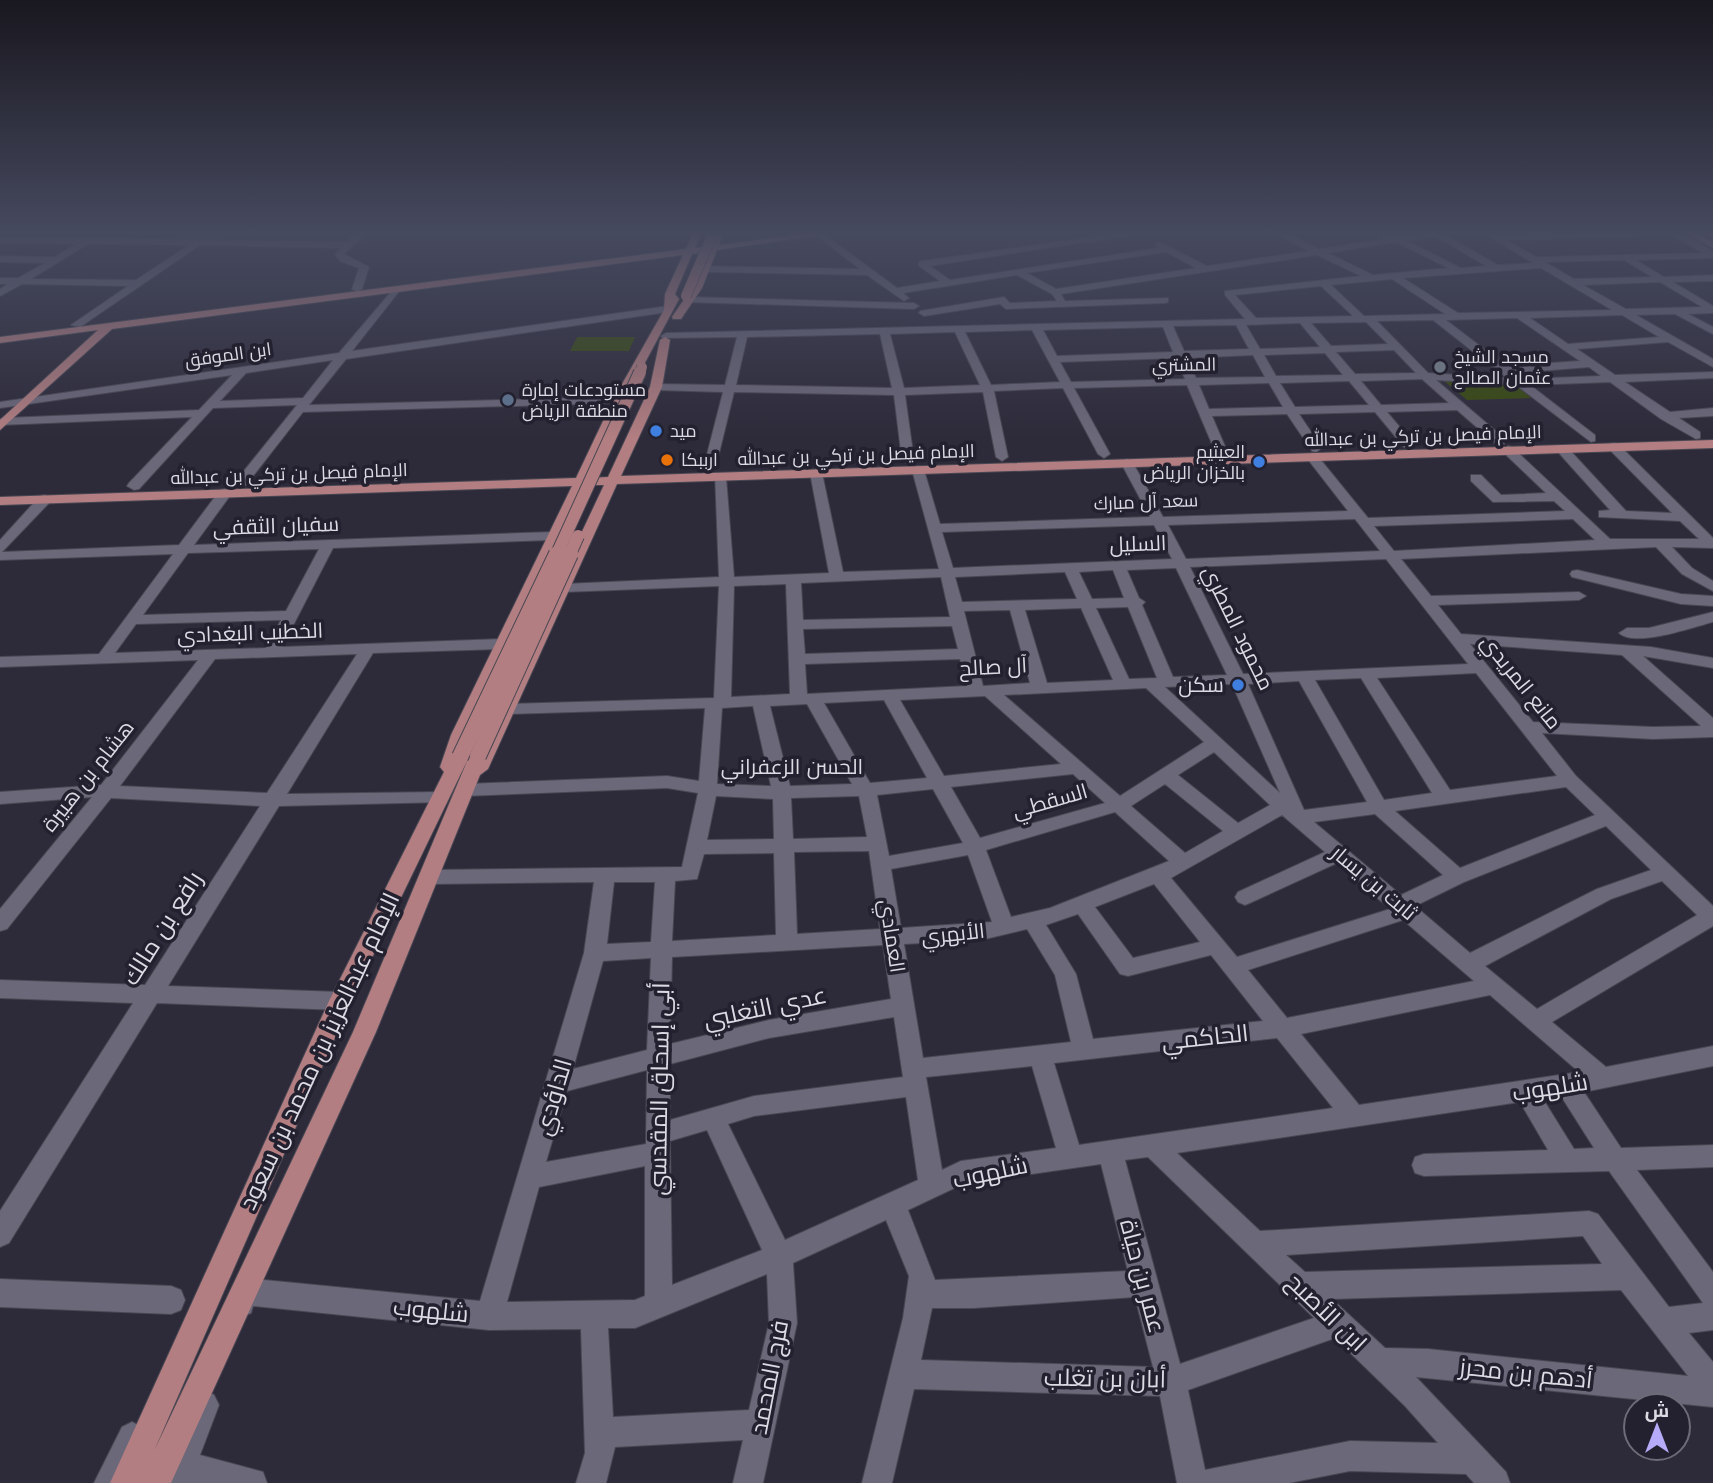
<svg xmlns="http://www.w3.org/2000/svg" width="1713" height="1483" font-family="Jost,Cairo,sans-serif">
  <style>
    .green { fill: #394a0e }
    .lines { fill: none; stroke-linecap: round; stroke-linejoin: round }
    .minor-casing { stroke: #494753; stroke-width: 2 }
    .major-casing { stroke: #494753; stroke-width: 2 }
    .highway-casing { stroke: #494753; stroke-width: 3 }
    .minor { fill: #6b6879; fill-rule: evenodd }
    .major { fill: #b27e81; fill-rule: evenodd }
    .highway { fill: #e18c87; fill-rule: evenodd }
    .major-bridge-far2-casing { stroke: #494753; stroke-width: 11; stroke-linecap: butt }
    .major-bridge-far1-casing { stroke: #494753; stroke-width: 14; stroke-linecap: butt }
    .major-bridge-casing { stroke: #494753; stroke-width: 18; stroke-linecap: butt }
    .major-bridge-far2 { stroke: #b27e81; stroke-width: 10 }
    .major-bridge-far1 { stroke: #b27e81; stroke-width: 12 }
    .major-bridge { stroke: #b27e81; stroke-width: 16 }
    .worship-dot { fill: #6b7280; stroke: #23212f; stroke-width: 2.5 }
    .service-dot { fill: #5c6f8a; stroke: #23212f; stroke-width: 2.5 }
    .shop-dot { fill: #3f7fe0; stroke: #23212f; stroke-width: 2.5 }
    .food-dot { fill: #e8710a; stroke: #23212f; stroke-width: 2.5 }
    .labels { text-anchor: middle; dominant-baseline: central; stroke-width: 7; stroke-linejoin: round; paint-order: stroke }
    .far-street-label { font-size: 18px; fill: #dcdbe4; stroke: #23212f }
    .far-poi-label { font-size: 18px; fill: #dcdbe4; stroke: #23212f; text-anchor: start }
    .street-label { font-size: 21px; fill: #dcdbe4; stroke: #23212f }
    .poi-label { font-size: 21px; fill: #dcdbe4; stroke: #23212f; text-anchor: end }
    .near-street-label { font-size: 24px; fill: #dcdbe4; stroke: #23212f }
  </style>
  <rect width="100%" height="100%" fill="#2d2a39"/>
  <g class="green">
    <path d="M577,337H635L629,351H570Z"/>
    <path d="M1443,380L1513,383L1531,398L1467,400Z"/>
  </g>
  <g class="lines">
    <defs>
      <g id="minor">
        <path d="M360,231H369L344,254L369,267L362,289L357,292L352,289L359,268L340,261L335,254L341,248L200,245L80,327L71,325L128,286L22,284L0,296V289L8,284H0V278H18L45,263L0,262V256L54,257L77,244L0,243V237L347,242ZM88,244L189,245L136,280L31,279Z"/>
        <path d="M1134,231H1159L930,266L950,280L1158,248L1155,245L1159,242L1207,266L1308,251L1271,231H1283L1319,249L1386,239L1369,231C1379,231 1386,235 1396,236C1408,238 1442,231 1458,231L1445,235L1498,265L1533,263L1480,231H1491L1498,235L1678,231L1713,251V258L1636,260L1664,277L1713,275V281L1673,282L1713,306V313L1688,314L1713,327V334L1675,314L1636,315L1713,359V367L1668,342L1577,349L1615,375L1713,372V378L1625,382L1670,412L1713,408V416L1679,418L1700,432V438L1696,439L1661,419L1610,382L1530,385L1595,435V441L1591,442L1516,385L1436,380L1504,438V444H1496L1457,410L1387,412L1414,444L1408,448L1404,447L1375,412L1299,414L1322,448L1316,452L1312,451L1287,414L1212,416L1227,451L1221,455L1215,451L1187,385L1074,388L1110,454L1104,458L1098,454L1063,388L994,391L1008,457L1002,461L996,457L983,392L905,395L914,460L908,464L902,460L894,395L734,392L716,466L710,470L704,466L723,392L656,390L650,387L656,384L725,385L737,337L662,338L661,336L666,333L1245,319L1225,295V291L1361,276L1317,255L1061,294L1065,301L1168,298V302L1165,303L1006,309L1000,304L924,316L919,313L920,311L1004,297L1010,303L1057,301L1052,294L1017,275L903,293L909,298L904,301L867,275L704,272L699,269L704,266L860,269L818,237L821,232L897,288L940,281L919,266V262L922,261ZM1671,235L1703,253L1536,257L1506,240ZM1435,236L1486,266L1461,268L1407,241ZM1396,242L1448,268L1373,275L1328,253ZM1166,252L1196,268L1056,289L1027,273ZM1624,260L1652,277L1574,279L1545,262ZM1541,268L1612,310L1458,313L1403,278ZM1392,279L1445,314L1364,316L1331,285ZM1660,282L1702,307L1626,309L1583,285ZM1321,286L1353,316L1256,318L1235,295ZM1622,315L1659,337L1568,344L1530,318ZM1517,318L1580,361L1506,366L1446,320ZM1433,320L1499,372L1507,378L1428,373L1377,321ZM1366,322L1388,344L1331,346L1311,323ZM1300,323L1320,347L1260,349L1246,325ZM1236,325L1249,349L1184,351L1173,326ZM1163,327L1173,352L1057,356L1043,330ZM1032,330L1060,382L991,385L965,332ZM955,332L980,385L904,388L890,334ZM880,334L892,388L736,385L747,337ZM1394,350L1416,373L1355,374L1336,352ZM1325,353L1343,375L1276,376L1264,355ZM1253,355L1265,377L1196,378L1187,358ZM1176,358L1185,379L1071,382L1060,362ZM1589,367L1601,376L1522,379L1514,373ZM1422,379L1449,403L1381,405L1361,381ZM1349,381L1369,405L1295,407L1280,383ZM1269,383L1283,407L1209,409L1199,385Z"/>
        <path d="M396,286L401,289L352,351L668,306L673,309L668,312L346,359L309,405L619,397L625,400L619,403L303,412L246,485L241,486L235,482L297,405L213,408L139,489L134,490L127,486L129,483L192,417L0,425V419L4,418L199,410L232,375L0,408V402L339,353ZM333,360L303,398L220,401L246,373Z"/>
        <path d="M689,297L914,303L919,306L914,309L686,302L684,300Z"/>
        <path d="M1614,443L1618,444L1713,538V548L1672,547L1692,568L1713,581V591L1682,574L1656,547L1401,559L1431,596L1579,592L1586,596L1579,600L1438,605L1461,634L1651,647L1713,658V668L1643,656L1713,718V737L1653,739L1542,733L1576,776L1713,906V926L1552,1022L1606,1067L1713,1046V1066L1584,1092L1621,1148L1713,1145V1167L1637,1170L1713,1272V1330L1689,1333L1713,1362V1407L1416,1377L1506,1472L1510,1483H1474L1466,1474L1350,1471L1289,1483H1177L1160,1396L914,1389L892,1483H862L903,1318L909,1276L886,1220L793,1263L797,1323L763,1483H733L743,1440L615,1447L606,1483H576L585,1453L581,1329L489,1330L253,1306L251,1313L241,1317L231,1313L227,1303L235,1282L245,1278L480,1301L584,953L594,882L429,884L422,882L419,877L422,872L429,870L682,867L698,793L667,788L465,796L459,794L456,790L459,786L465,784L667,776L699,781L705,708L508,714L500,709L508,704L714,698L719,586L564,592L557,588L564,584L719,577L715,474L720,473L726,477L734,577L829,573L810,473L816,469L822,473L843,572L939,569L912,470L918,466L924,470L940,524L1150,517L1121,463L1127,459L1133,463L1163,517L1348,511L1306,457L1312,453L1316,454L1368,518L1565,511L1554,501L1493,502L1471,481V475H1481L1501,495L1546,493L1504,453L1502,450L1508,446L1512,447L1610,539H1699L1680,521L1599,517V511L1610,510L1558,452V446H1566L1626,511L1672,513L1610,450V444ZM1355,519L1380,551L1186,559L1168,525ZM1573,519L1595,540L1394,551L1374,526ZM1154,525L1172,559L953,568L942,532ZM1386,559L1468,664L1243,674L1190,567ZM1176,568L1227,675L1173,677L1142,605L1145,602L1139,598L1127,570ZM1113,570L1124,598L1092,599L1079,572ZM1065,572L1077,599L962,602L955,577ZM941,577L950,617L803,620L801,583ZM786,584L790,694L731,697L734,586ZM1128,607L1157,678L1129,679L1096,608ZM1081,608L1113,680L1047,683L1025,610ZM1010,610L1030,683L983,686L964,611ZM952,626L958,649L805,654L803,629ZM1470,644L1622,655L1701,726L1653,727L1533,722ZM960,659L967,686L807,694L805,664ZM1476,673L1557,776L1450,790L1377,678ZM1361,678L1432,793L1384,800L1315,680ZM1299,681L1367,802L1304,810L1248,684ZM1232,684L1280,793L1165,687ZM1146,688L1204,742L1120,796L1004,695ZM985,696L1061,764L944,776L900,700ZM884,700L927,778L870,783L824,703ZM807,704L852,784L790,786L770,706ZM753,706L771,786L717,784L722,708ZM1214,752L1270,805L1238,823L1178,775ZM1073,774L1105,803L980,838L951,787ZM1165,784L1223,831L1185,853L1131,806ZM1566,787L1595,815L1460,868L1395,811ZM933,789L963,843L889,856L877,795ZM716,796L773,799L774,839L707,840ZM859,796L867,837L793,839L791,798ZM1115,812L1169,861L1050,908L1011,917L986,850ZM1375,814L1443,875L1401,895L1314,822ZM1282,815L1325,852L1238,892L1235,897L1238,902L1245,905L1252,902L1337,863L1390,909L1237,957L1171,878ZM1606,826L1651,870L1597,889L1470,953L1415,906L1464,882ZM869,851L880,929L797,934L794,852ZM774,853L776,935L672,941L675,881L697,879L704,854ZM968,855L992,922L901,928L891,869ZM1662,881L1697,915L1537,1009L1485,966L1611,899ZM614,882H655L651,942L607,944ZM1154,884L1200,942L1133,958L1095,907ZM1078,914L1120,974L1128,976L1211,955L1263,1021L1093,1039L1076,974L1046,925ZM1403,920L1474,981L1287,1018L1248,970ZM1027,929L1055,975L1071,1042L923,1058L904,944L981,940ZM883,945L891,999L769,1020L670,1044L672,957ZM651,958L647,1050L573,1069L603,961ZM1490,995L1579,1072L1359,1105L1301,1034ZM894,1017L903,1077L754,1096L670,1120V1064L769,1038ZM1277,1038L1333,1108L1079,1145L1054,1063ZM1032,1066L1056,1148L961,1161L942,1170L926,1077ZM647,1070L646,1144L546,1162L567,1091ZM1561,1096L1594,1148L1574,1149L1543,1099ZM906,1097L918,1180L785,1240L728,1124L754,1116ZM1520,1102L1548,1150L1424,1154L1415,1157L1412,1165L1415,1173L1424,1176L1609,1171L1703,1303L1669,1307L1598,1214L1589,1211L1260,1231L1177,1153ZM707,1130L762,1250L672,1285L670,1141ZM1148,1157L1314,1318L1180,1364L1125,1160ZM1101,1164L1128,1271L935,1280L908,1210L963,1184ZM645,1166V1296L635,1300L507,1302L539,1187ZM1583,1236L1602,1264L1305,1272L1286,1255ZM767,1274L769,1323L749,1410L613,1417L608,1328H635ZM1621,1290L1688,1376L1428,1349L1385,1348L1332,1299ZM1135,1297L1153,1367L921,1360L932,1308H974ZM1335,1338L1405,1406L1438,1443L1350,1441L1205,1470L1188,1390Z"/>
        <path d="M225,489L232,493L194,545L552,532L559,536L552,540L333,548L282,647L501,639L509,644L501,649L373,653L287,794L438,792L445,794L447,798L445,802L279,806L168,986L340,992L348,995L351,1001L348,1007L340,1010L157,1003L9,1243L0,1247V1211L133,1003L0,998V980L145,985L260,806L111,798L7,929L0,931V909L92,797L0,804V792L101,785L198,660L0,667V657L99,654L173,554L0,560V540L40,496L45,495L52,499L50,502L2,552L179,545L220,490ZM319,549L286,611L143,615L188,553ZM281,620L266,648L115,653L136,624ZM357,654L267,793L120,786L215,659Z"/>
        <path d="M1577,570L1681,594L1713,596V606L1681,604L1572,577L1570,574L1572,571Z"/>
        <path d="M1713,612V622C1693,627 1635,648 1619,633L1627,628H1649Z"/>
        <path d="M0,1279L171,1286L181,1290L185,1300L181,1310L171,1314L0,1307Z"/>
        <path d="M204,1390L214,1395L219,1405L200,1455L263,1472L267,1483H160L194,1395Z"/>
        <path d="M132,1422L142,1427L147,1437L125,1483H94L122,1427Z"/>
      </g>
      <g id="major">
        <path d="M694,231H702L695,248L710,246L716,231H724L719,245L824,231H851L717,250L702,288L681,319H673L672,317L692,288L708,252L692,254L675,294L679,299L625,400L589,478L608,477L650,387L660,340L665,337L670,340L662,387L621,476L1713,440V448L617,484L488,769L480,775L376,1032L171,1483H110L329,1001L444,772L440,767L451,735L572,486L0,505V497L576,478L613,400L664,310L665,294L683,255L112,329L0,430V420L98,330L0,343V337L686,249ZM585,485H604L479,750L472,752L469,757L463,752L469,735ZM468,759L353,1032L154,1451L351,1001Z"/>
        <path d="M1682,231H1693L1713,242V248Z"/>
      </g>
      <path id="highway" d="M1701,231H1713V238Z"/>
    </defs>
    <use href="#minor" class="minor-casing"/>
    <use href="#major" class="major-casing"/>
    <use href="#highway" class="highway-casing"/>
    <use href="#minor" class="minor"/>
    <use href="#major" class="major"/>
    <use href="#highway" class="highway"/>
    <defs>
      <g id="major-bridge-far2">
        <path d="M686,296L714,231"/>
        <path d="M639,374L642,367"/>
      </g>
      <g id="major-bridge-far1">
        <path d="M556,556L640,372"/>
        <path d="M569,556L578,536"/>
      </g>
      <g id="major-bridge">
        <path d="M478,756L570,554"/>
        <path d="M460,757L557,554"/>
      </g>
    </defs>
    <use href="#major-bridge-far2" class="major-bridge-far2-casing"/>
    <use href="#major-bridge-far1" class="major-bridge-far1-casing"/>
    <use href="#major-bridge" class="major-bridge-casing"/>
    <use href="#major-bridge-far2" class="major-bridge-far2"/>
    <use href="#major-bridge-far1" class="major-bridge-far1"/>
    <use href="#major-bridge" class="major-bridge"/>
  </g>
  <linearGradient id="sky" x2="0" y2="1"><stop stop-color="#19171f"/><stop offset="0.53" stop-color="#464a5f"/><stop offset="1" stop-color="#464a5f" stop-opacity="0"/></linearGradient>
  <rect width="1713" height="439" fill="url(#sky)"/>
  <circle class="worship-dot" cx="1440" cy="367" r="7"/>
  <circle class="service-dot" cx="508" cy="400" r="7"/>
  <g class="shop-dot">
    <circle cx="656" cy="431" r="7"/>
    <circle cx="1259" cy="462" r="7"/>
    <circle cx="1238" cy="685" r="7"/>
  </g>
  <circle class="food-dot" cx="667" cy="460" r="7"/>
  <g class="labels">
    <g class="far-street-label">
      <text transform="translate(228 355) rotate(-8)">ابن الموفق</text>
      <text transform="translate(1184 365) rotate(-1)">المشتري</text>
      <text transform="translate(1423 436) rotate(-2)">الإمام فيصل بن تركي بن عبدالله</text>
      <text transform="translate(856 455) rotate(-2)">الإمام فيصل بن تركي بن عبدالله</text>
      <text transform="translate(289 474) rotate(-2)">الإمام فيصل بن تركي بن عبدالله</text>
      <text transform="translate(1146 502) rotate(-2)">سعد آل مبارك</text>
    </g>
    <g class="far-poi-label">
      <text x="1454" y="357">مسجد الشيخ<tspan x="1454" dy="21">عثمان الصالح</tspan></text>
      <text x="522" y="390">مستودعات إمارة<tspan x="522" dy="21">منطقة الرياض</tspan></text>
      <text x="670" y="431">ميد</text>
      <text x="1245" y="452" text-anchor="end">العيثيم<tspan x="1245" dy="21">بالخزان الرياض</tspan></text>
      <text x="681" y="460">ارببكا</text>
    </g>
    <g class="street-label">
      <text transform="translate(276 526) rotate(-2)">سفيان الثقفي</text>
      <text transform="translate(1138 544) rotate(-2)">السليل</text>
      <text transform="translate(1238 628) rotate(64)">محمود المطري</text>
      <text transform="translate(250 633) rotate(-2)">الخطيب البغدادي</text>
      <text transform="translate(993 667) rotate(-3)">آل صالح</text>
      <text transform="translate(1521 682) rotate(51)">مانع المريدي</text>
      <text x="792" y="767">الحسن الزعفراني</text>
      <text transform="translate(88 776) rotate(-52)">هشام بن هبيرة</text>
      <text transform="translate(1050 801) rotate(-16)">السقطي</text>
      <text transform="translate(1374 883) rotate(40)">ثابت بن يسار</text>
      <text transform="translate(953 934) rotate(-6)">الأبهري</text>
      <text transform="translate(892 936) rotate(81)">العمادي</text>
    </g>
    <g class="poi-label">
      <text x="1224" y="685">سكن</text>
    </g>
    <g class="near-street-label">
      <text transform="translate(162 928) rotate(-58)">رافع بن مالك</text>
      <text transform="translate(765 1007) rotate(-12)">عدي التغلبي</text>
      <text transform="translate(1205 1037) rotate(-6)">الحاكمي</text>
      <text transform="translate(319 1051) rotate(-65)">الإمام عبدالعزيز بن محمد بن سعود</text>
      <text transform="translate(1550 1087) rotate(-9)">شلهوب</text>
      <text transform="translate(659 1089) rotate(-89)">أبي إسحاق المقدسي</text>
      <text transform="translate(553 1097) rotate(-74)">الداؤدي</text>
      <text transform="translate(990 1172) rotate(-12)">شلهوب</text>
      <text transform="translate(1143 1276) rotate(75)">عمر بن حياة</text>
      <text transform="translate(431 1310) rotate(6)">شلهوب</text>
      <text transform="translate(1327 1312) rotate(44)">ابن الأصبح</text>
      <text transform="translate(1526 1373) rotate(6)">أدهم بن محرز</text>
      <text transform="translate(769 1377) rotate(-79)">فرج المحمد</text>
      <text transform="translate(1105 1378) rotate(1)">أبان بن تغلب</text>
    </g>
  </g>
  <g transform="translate(1657 1427)"><circle r="33" fill="#23212f" stroke="#6d6b77" stroke-width="2"/>
  <path d="M0-5L12 26L0 18L-12 26Z" fill="#b6abf8"/>
  <text y="-10" font-size="19" font-weight="bold" text-anchor="middle" fill="#dcdbe4">ش</text>
  </g>
</svg>
